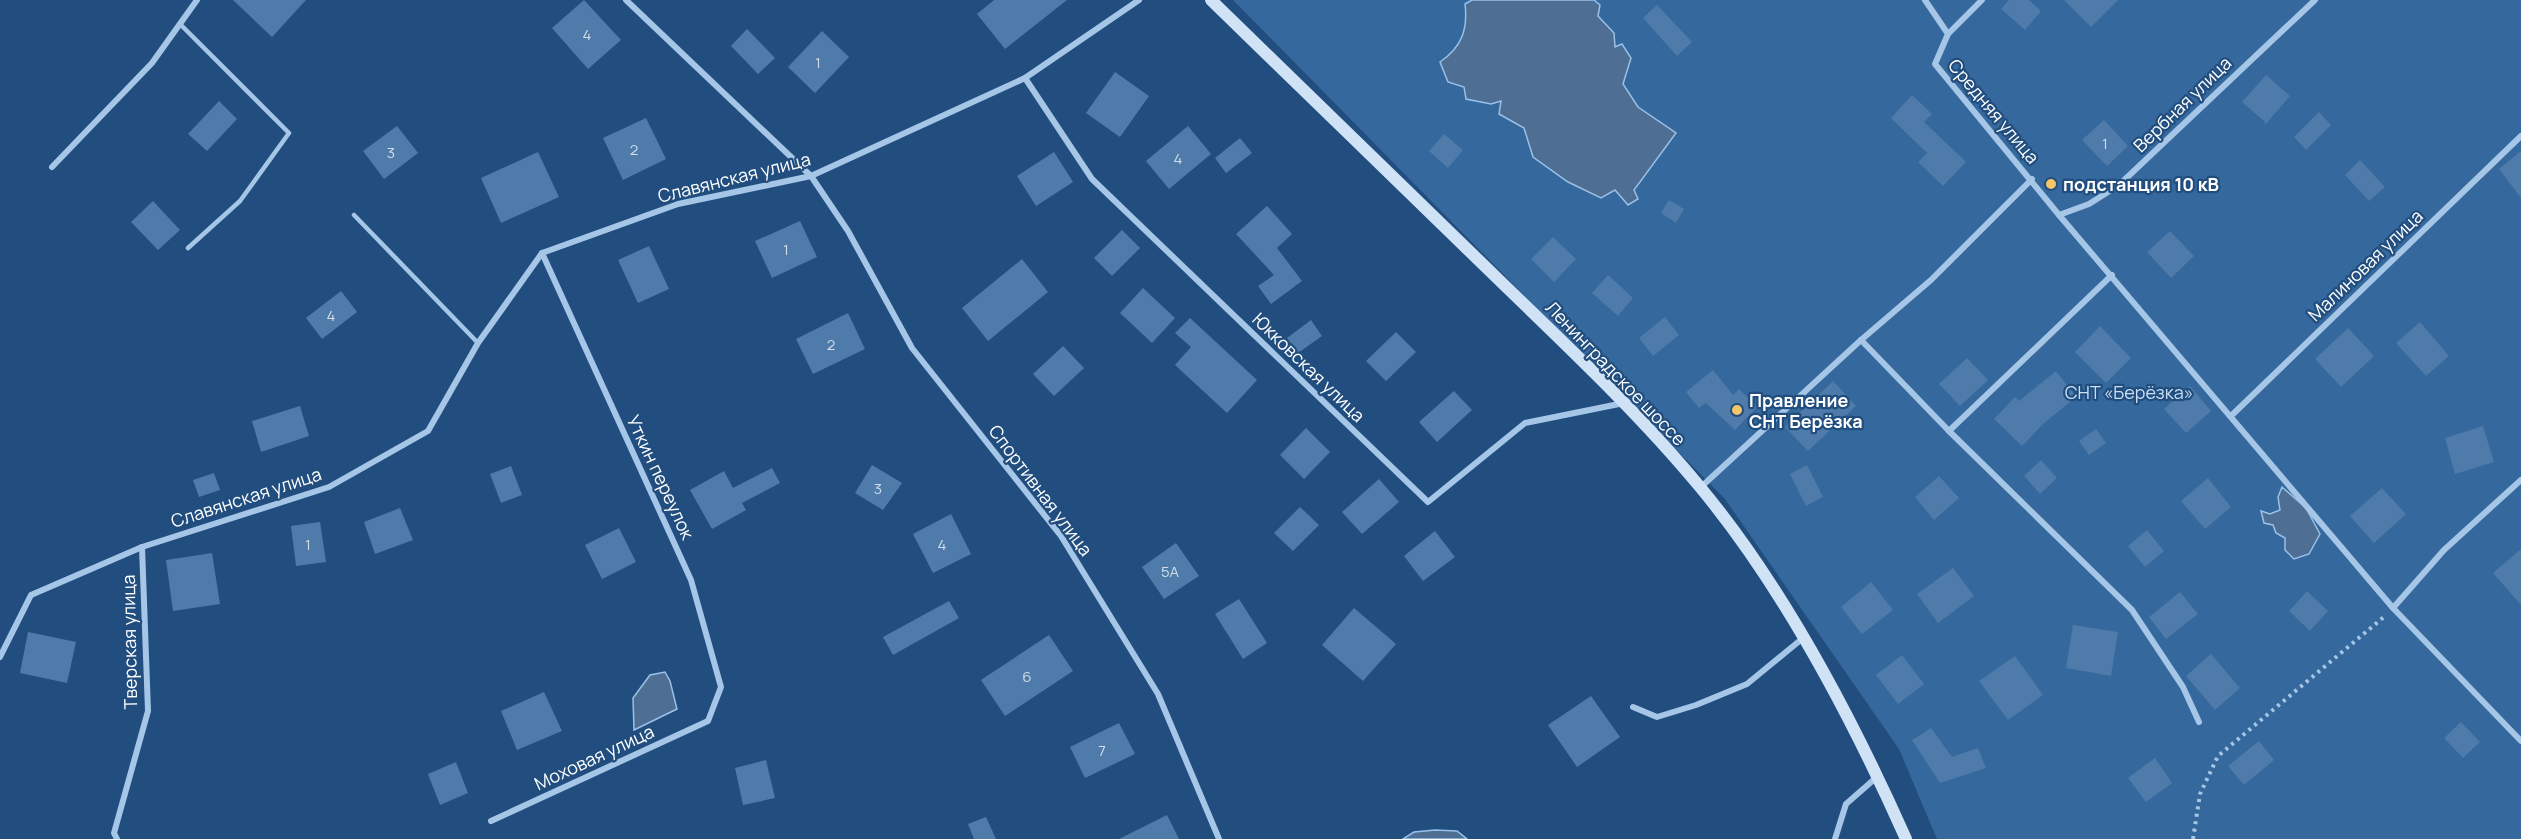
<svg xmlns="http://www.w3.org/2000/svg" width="2521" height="839" font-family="Manrope,sans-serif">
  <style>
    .green { fill: #35689d }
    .water { fill: #4e6f93; stroke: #9ac1e8; stroke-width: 1.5 }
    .building { fill: #4e7baa }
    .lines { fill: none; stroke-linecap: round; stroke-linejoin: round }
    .path { stroke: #a6c6e7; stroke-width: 4; stroke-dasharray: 3 4.5; stroke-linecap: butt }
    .service { stroke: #a6c6e7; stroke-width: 4.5 }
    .minor { stroke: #a6c6e7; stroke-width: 6 }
    .secondary { stroke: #d0e2f6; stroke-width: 12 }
    .poi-dot { fill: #f4c667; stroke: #214e7f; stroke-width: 2 }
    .labels { text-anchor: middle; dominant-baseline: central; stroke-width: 4.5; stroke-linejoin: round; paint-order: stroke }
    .number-label { font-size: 15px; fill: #d3deea }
    .street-label { font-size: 18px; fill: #fff; stroke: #214e7f }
    .poi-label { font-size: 18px; font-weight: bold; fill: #fff; stroke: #214e7f; text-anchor: start }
    .park-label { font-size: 18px; fill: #cadff6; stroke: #214e7f }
  </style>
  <rect width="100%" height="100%" fill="#214e7f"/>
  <path class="green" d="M1233,0H2521V839H1937L1899,749L1725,499Z"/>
  <g class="water">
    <path d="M1472,0H1594L1600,5L1598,16L1614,33L1615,47L1622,44L1631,58L1623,84L1638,107L1676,133L1634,190L1638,199L1628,205L1615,190L1601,198L1568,182L1533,157L1524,128L1499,114L1501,101L1491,104L1466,99L1464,87L1448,82L1440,62C1462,47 1468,29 1465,4Z"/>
    <path d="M2282,487L2306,508L2320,534L2309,554L2294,559L2285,550V538L2276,533L2273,525L2264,523L2261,511L2270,514L2280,510L2278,497Z"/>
    <path d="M665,672L670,681L677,709L634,730L633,698L650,675Z"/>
    <path d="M1435,830L1457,831L1467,839H1403L1414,832Z"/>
  </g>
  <g class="building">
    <path d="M233,0H306L272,37Z"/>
    <path d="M584,0L621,40L588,69L552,28Z"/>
    <path d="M994,0H1067L1005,49L977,14Z"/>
    <path d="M2009,0H2029L2041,11L2025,30L2001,9Z"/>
    <path d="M2064,0H2118L2091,27Z"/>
    <path d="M1657,5L1692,42L1677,56L1643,18Z"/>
    <path d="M747,29L775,58L758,74L731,46Z"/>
    <path d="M822,31L849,57L815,93L788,67Z"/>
    <path d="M1115,72L1149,96L1120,137L1086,113Z"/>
    <path d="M2266,75L2290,96L2265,125V122L2242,102Z"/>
    <path d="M1912,95L1932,114L1924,122L1966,162L1943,186L1918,162L1927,153L1891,118Z"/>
    <path d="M219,101L237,119L207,151L188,134Z"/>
    <path d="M2319,112L2331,125L2306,150L2294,137Z"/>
    <path d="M646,118L666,159L623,180L603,138Z"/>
    <path d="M2104,120L2128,146L2107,166L2082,140Z"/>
    <path d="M397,126L418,153L384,179L363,151Z"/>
    <path d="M1188,126L1211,154L1169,189L1146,161Z"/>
    <path d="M1444,134L1463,150L1448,168L1429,151Z"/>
    <path d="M1240,138L1252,153L1226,173L1215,158Z"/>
    <path d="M2521,151V198L2499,169Z"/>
    <path d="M538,152L559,197L501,223L481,178Z"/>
    <path d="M1054,152L1073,182L1036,206L1017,176Z"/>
    <path d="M2360,160L2385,187L2369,201L2345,175Z"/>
    <path d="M1669,200L1684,209L1676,223L1661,213Z"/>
    <path d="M153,201L180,230L158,250L131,222Z"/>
    <path d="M1267,206L1292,234L1277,248L1302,281L1271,304L1258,286L1274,275L1236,234Z"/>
    <path d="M800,221L817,257L772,278L755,241Z"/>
    <path d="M1122,230L1140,248L1112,276L1094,258Z"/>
    <path d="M2170,231L2194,256L2171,278L2147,252Z"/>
    <path d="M1553,237L1576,259L1554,282L1531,259Z"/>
    <path d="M649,246L669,289L638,303L618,260Z"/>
    <path d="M1022,259L1048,292L988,341L962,308Z"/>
    <path d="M1608,275L1633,298L1618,316L1592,293Z"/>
    <path d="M1143,288L1175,318L1152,343L1120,313Z"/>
    <path d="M341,291L357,312L322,339L306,318Z"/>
    <path d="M848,313L865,349L813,374L796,339Z"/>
    <path d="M1665,317L1679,335L1653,356L1639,338Z"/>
    <path d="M1190,318L1257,380L1227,413L1175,365L1191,347L1175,333Z"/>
    <path d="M1311,320L1322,336L1298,353L1287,338Z"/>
    <path d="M2420,322L2449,356L2426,376L2396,343Z"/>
    <path d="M2100,326L2131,358L2106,383L2075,352Z"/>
    <path d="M2348,328L2374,356L2341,387L2315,359Z"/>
    <path d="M1396,332L1416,352L1386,381L1366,361Z"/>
    <path d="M1063,346L1084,368L1054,396L1033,374Z"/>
    <path d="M1967,358L1988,380L1960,406L1939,384Z"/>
    <path d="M1713,370L1733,395L1739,389L1757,407L1735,430L1706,403L1699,408L1686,392Z"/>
    <path d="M2056,371L2076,397L2043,424L2022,446L1994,419L2015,397L2019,401Z"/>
    <path d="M1833,381L1856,406L1808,451L1785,427Z"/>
    <path d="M2190,386L2211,411L2186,433L2164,409Z"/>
    <path d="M1454,391L1472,410L1437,442L1419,422Z"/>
    <path d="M300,406L309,436L261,452L252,421Z"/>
    <path d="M2483,426L2494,462L2455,474L2445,438Z"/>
    <path d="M1306,428L1330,452L1304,479L1280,455Z"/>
    <path d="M2096,429L2106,443L2089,455L2079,441Z"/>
    <path d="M2041,460L2057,478L2040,494L2024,476Z"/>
    <path d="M872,465L902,483L883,510L855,493Z"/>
    <path d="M1807,465L1823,497L1806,506L1790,474Z"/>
    <path d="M511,466L522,495L501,503L490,474Z"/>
    <path d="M772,468L780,483L742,503L746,510L712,529L690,490L724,471L733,488Z"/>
    <path d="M214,473L220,490L199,497L193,480Z"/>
    <path d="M1939,476L1959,498L1934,520L1915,497Z"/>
    <path d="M2208,478L2231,507L2205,529L2181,501Z"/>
    <path d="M1379,479L1399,502L1362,534L1342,512Z"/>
    <path d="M2382,488L2406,514L2374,543L2350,516Z"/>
    <path d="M1300,507L1319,525L1293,551L1274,533Z"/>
    <path d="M400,508L413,540L375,554L364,522Z"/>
    <path d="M951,514L971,554L933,573L913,534Z"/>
    <path d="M320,522L326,562L296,566L291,526Z"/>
    <path d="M619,528L636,562L602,579L585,545Z"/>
    <path d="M2147,530L2164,551L2145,567L2128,546Z"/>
    <path d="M1435,531L1455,557L1423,581L1404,556Z"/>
    <path d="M1176,543L1199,576L1164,599L1142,567Z"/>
    <path d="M2521,549V605L2493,573Z"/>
    <path d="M212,553L220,604L173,611L166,560Z"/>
    <path d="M1953,568L1974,596L1938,623L1917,594Z"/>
    <path d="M1871,582L1893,610L1862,634L1841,607Z"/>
    <path d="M2307,591L2328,611L2310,631L2289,611Z"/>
    <path d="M2180,592L2198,614L2166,639L2149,617Z"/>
    <path d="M1239,599L1267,643L1243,659L1215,614Z"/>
    <path d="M949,601L959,618L893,655L883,637Z"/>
    <path d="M1354,608L1396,644L1363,681L1322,645Z"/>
    <path d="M2073,625L2118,632L2111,676L2066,668Z"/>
    <path d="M28,632L76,642L67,683L20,673Z"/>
    <path d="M1049,635L1073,671L1005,716L981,680Z"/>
    <path d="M2211,654L2240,688L2215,710L2186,676Z"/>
    <path d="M1902,655L1924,684L1898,704L1876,675Z"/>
    <path d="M2015,656L2043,695L2008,720L1979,681Z"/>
    <path d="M544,692L562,731L517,750L501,711Z"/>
    <path d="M1591,696L1620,737L1577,767L1548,725Z"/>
    <path d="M2461,722L2480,742L2463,758L2444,738Z"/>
    <path d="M1119,723L1135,754L1085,778L1070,747Z"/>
    <path d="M1931,728L1952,757L1978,748L1986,768L1940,783L1912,740Z"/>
    <path d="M2259,741L2274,760L2244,785L2228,766Z"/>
    <path d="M2155,758L2172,783L2146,802L2128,778Z"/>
    <path d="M766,760L775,798L743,805L735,768Z"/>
    <path d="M456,762L468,793L440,805L428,774Z"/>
    <path d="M1167,815L1179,839H1119Z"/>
    <path d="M986,817L996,839H974L968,824Z"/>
  </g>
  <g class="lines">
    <path class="path" d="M2193,839L2200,794L2218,756L2385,616"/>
    <g class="service">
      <path d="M180,24L289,133L240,201L188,248"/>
      <path d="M354,215L478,343"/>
    </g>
    <g class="minor">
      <path d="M626,0L811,176L848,231L912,348L1061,536L1158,694L1219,839"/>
      <path d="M1925,0L1948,34L1935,64L2059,215L2393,608L2521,741"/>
      <path d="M1948,34L1982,0"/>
      <path d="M1025,78L1092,179L1428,502L1525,423L1624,403"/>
      <path d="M52,167L152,63L197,0"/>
      <path d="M2059,215L2089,204L2119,185L2315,0"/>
      <path d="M1861,340L1949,431L2132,610L2183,687L2199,722"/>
      <path d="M2231,416L2521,136"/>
      <path d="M1949,431L2112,275"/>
      <path d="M1701,487L1861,340L1931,280L2032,179"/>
      <path d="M2393,608L2444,550L2521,480"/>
      <path d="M0,657L31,595L142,547L329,487L428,431L478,343L542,253L678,204L811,176L1025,78L1139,0"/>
      <path d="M1633,707L1657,717L1696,705L1747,684L1803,638"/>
      <path d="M491,821L708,721L721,687L691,580L542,253"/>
      <path d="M117,839L114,833L148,711L142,547"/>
      <path d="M1835,839L1846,804L1878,776"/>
    </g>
    <path class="secondary" d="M1211,0C1306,92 1401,185 1496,277C1566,345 1638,412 1700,487C1784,588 1853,720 1906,839"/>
  </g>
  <g class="poi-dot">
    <circle cx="2051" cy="184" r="6"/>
    <circle cx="1737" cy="410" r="6"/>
  </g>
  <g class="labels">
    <g class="number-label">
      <text x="587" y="34">4</text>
      <text x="818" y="62">1</text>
      <text x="2105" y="143">1</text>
      <text x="634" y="149">2</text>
      <text x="391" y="152">3</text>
      <text x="1178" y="158">4</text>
      <text x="786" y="249">1</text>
      <text x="331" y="315">4</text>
      <text x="831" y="344">2</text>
      <text x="878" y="488">3</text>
      <text x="308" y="544">1</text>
      <text x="942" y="544">4</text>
      <text x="1170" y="571">5А</text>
      <text x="1027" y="676">6</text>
      <text x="1102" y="750">7</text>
    </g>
    <g class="street-label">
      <text transform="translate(2182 104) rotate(-44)">Вербная улица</text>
      <text transform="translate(1994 111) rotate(50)">Средняя улица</text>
      <text transform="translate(734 177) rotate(-14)">Славянская улица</text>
      <text transform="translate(2365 265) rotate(-44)">Малиновая улица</text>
      <text transform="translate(1309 367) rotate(44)">Юкковская улица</text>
      <text transform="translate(1616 373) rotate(46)">Ленинградское шоссе</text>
      <text transform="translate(661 477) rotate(65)">Уткин переулок</text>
      <text transform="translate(1041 490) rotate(53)">Спортивная улица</text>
      <text transform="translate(246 497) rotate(-18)">Славянская улица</text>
      <text transform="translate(129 642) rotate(-91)">Тверская улица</text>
      <text transform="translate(594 757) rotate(-25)">Моховая улица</text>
    </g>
    <g class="poi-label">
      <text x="2063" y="184">подстанция 10 кВ</text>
      <text x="1749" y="400">Правление<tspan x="1749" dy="21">СНТ Берёзка</tspan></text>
    </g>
    <g class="park-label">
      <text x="2129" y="392">СНТ «Берёзка»</text>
    </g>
  </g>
</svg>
